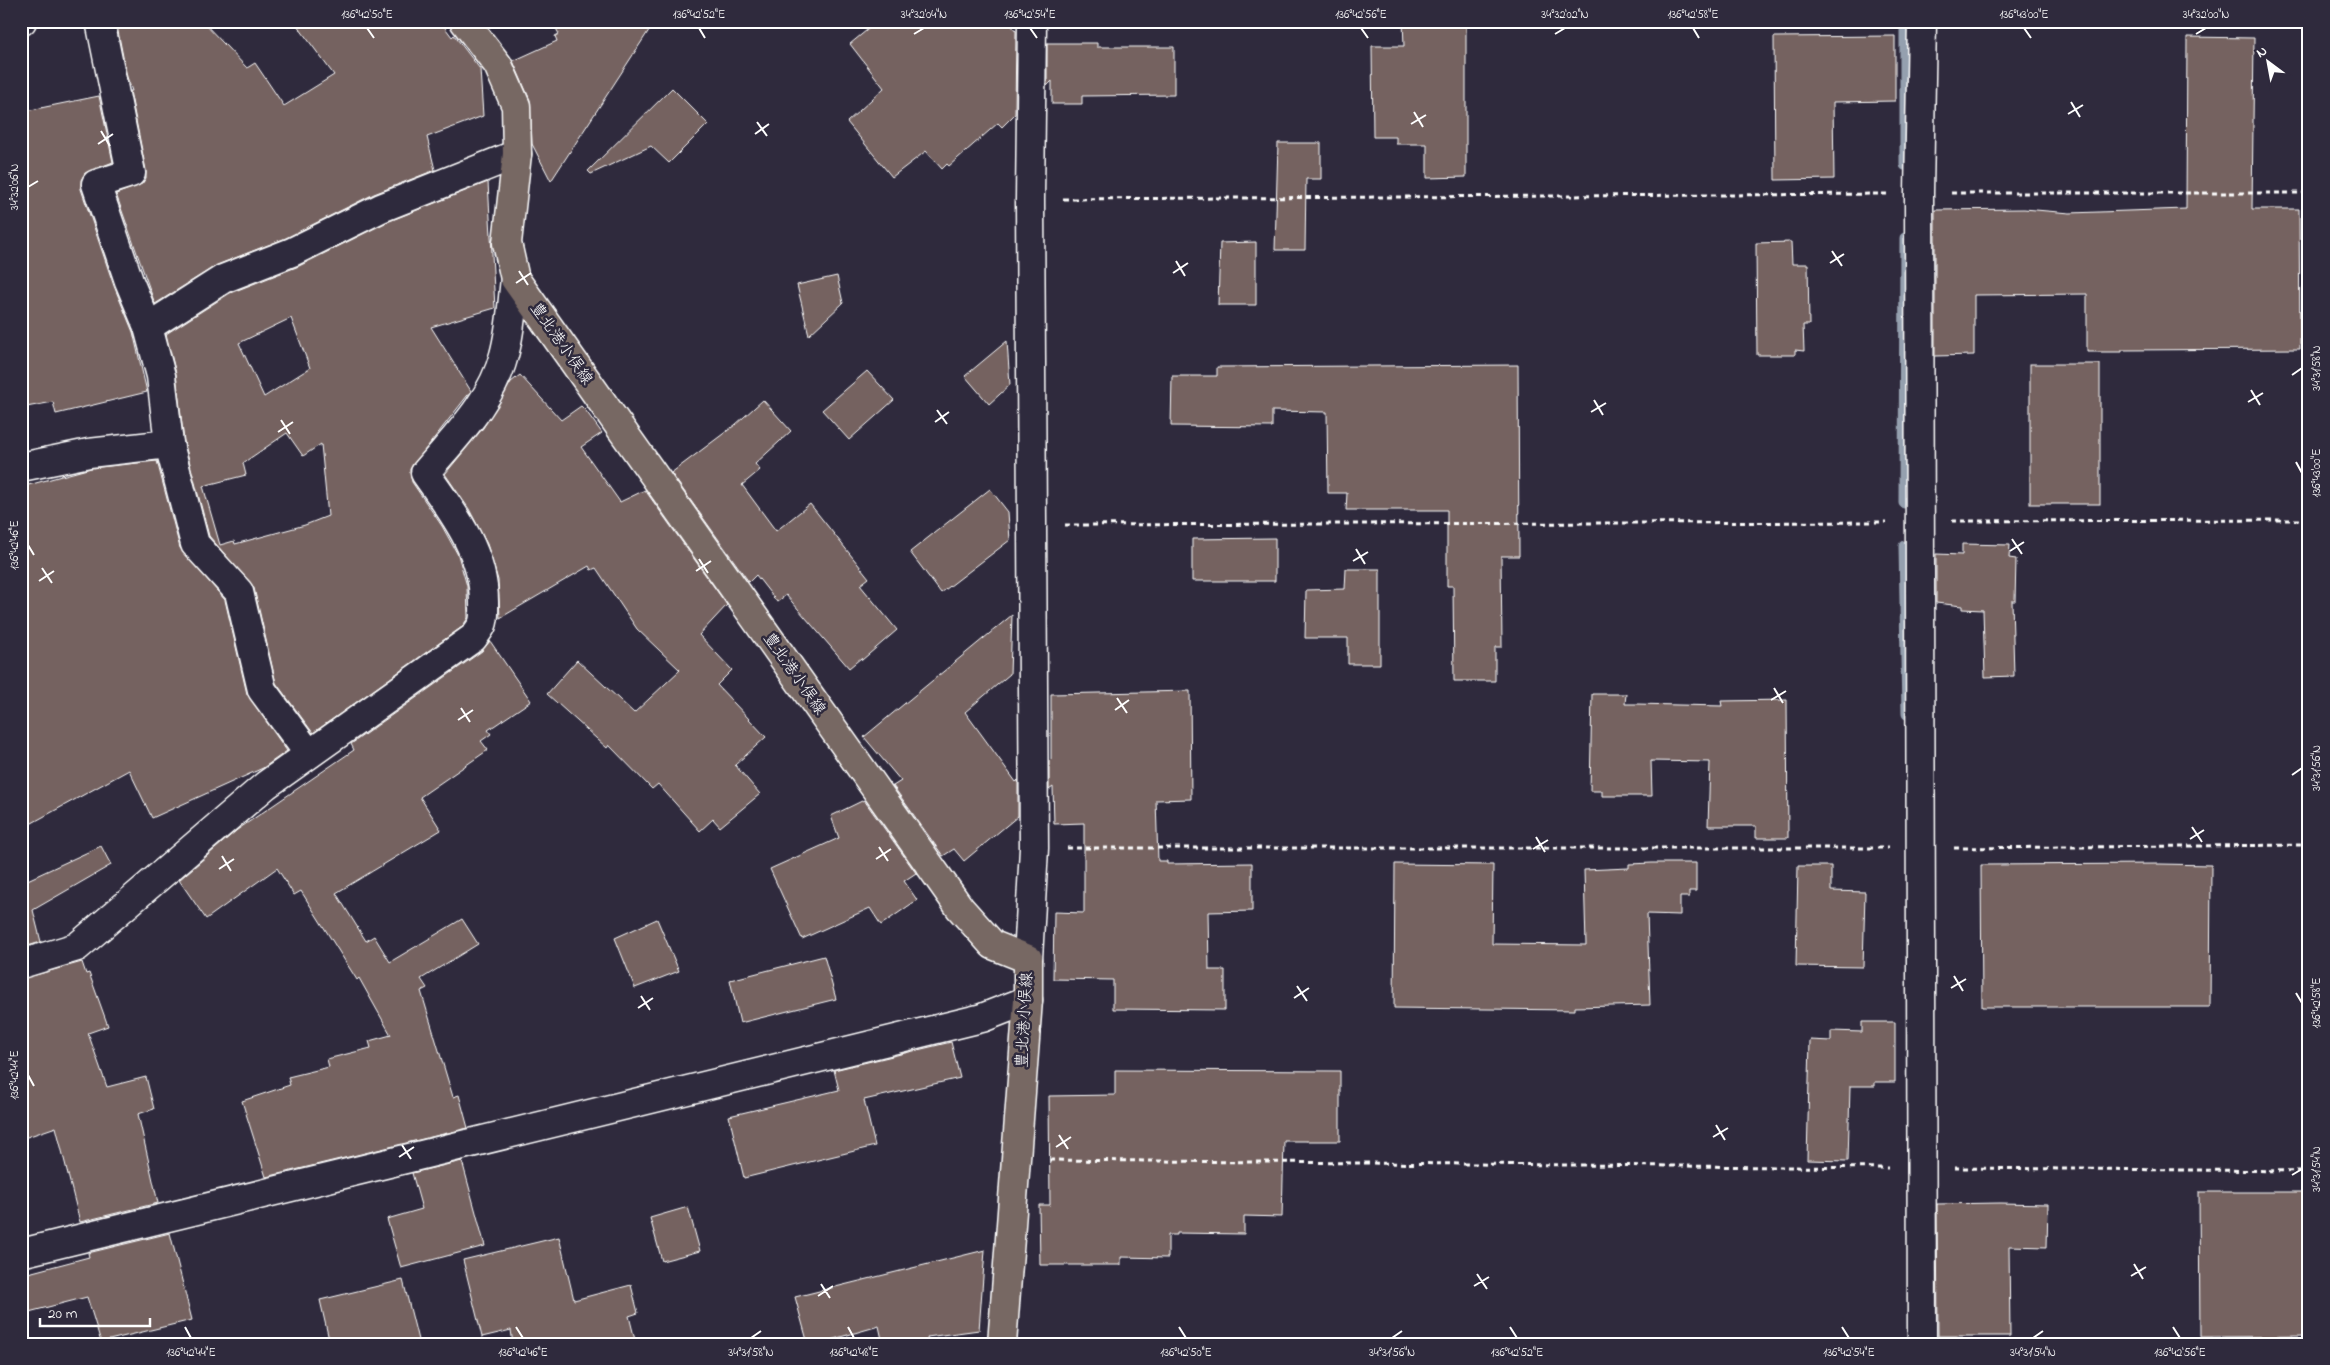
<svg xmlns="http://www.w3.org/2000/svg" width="2330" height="1365" font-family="'Indie Flower','Klee One',sans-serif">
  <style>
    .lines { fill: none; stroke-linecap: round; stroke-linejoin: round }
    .stream { stroke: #95a0af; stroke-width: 11 }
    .building { fill: #746261; stroke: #fff; fill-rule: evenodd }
    .minor-casing { stroke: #fff; stroke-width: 31 }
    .major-casing { stroke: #fff; stroke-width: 31 }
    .path { stroke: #fff; stroke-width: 3; stroke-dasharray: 5 4; stroke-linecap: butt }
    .minor { stroke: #2f2a3d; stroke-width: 28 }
    .major { stroke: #776864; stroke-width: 28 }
    .ticks { fill: none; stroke: #fff; stroke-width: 2 }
    .labels { text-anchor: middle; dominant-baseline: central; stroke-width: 5; stroke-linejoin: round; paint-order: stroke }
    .street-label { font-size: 16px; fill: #fff; stroke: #2f2a3d }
    .neatline { fill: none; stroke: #fff; stroke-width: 2 }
    .ticks-label { font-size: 12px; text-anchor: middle; fill: #fff }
  </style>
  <rect width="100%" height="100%" fill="#2f2a3d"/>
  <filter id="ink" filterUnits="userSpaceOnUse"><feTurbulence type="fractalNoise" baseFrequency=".02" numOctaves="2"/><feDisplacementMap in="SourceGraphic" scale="10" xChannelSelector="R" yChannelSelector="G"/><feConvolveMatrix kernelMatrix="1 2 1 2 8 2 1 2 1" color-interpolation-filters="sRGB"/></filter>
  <g filter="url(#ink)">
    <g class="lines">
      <g class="stream">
        <path d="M1905,165V21"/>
        <path d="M1904,503L1905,238"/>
        <path d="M1904,546L1907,714"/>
      </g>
    </g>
    <g class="building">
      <path d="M116,21H202L247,68L255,63L284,106L334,75L294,21H440L452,37L454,35L480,69L483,116L427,137L435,170L374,194L286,238L217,265L155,304L116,194L142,184L146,178V170L130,91H132L127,77Z"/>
      <path d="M552,21H655L551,181L532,144L530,100L513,61L557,41L555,36L559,34Z"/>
      <path d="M878,21H1008L1016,31L1015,114L1002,127L998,123L949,166L947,164L942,169L926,151L892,177L847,122L884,88L850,44Z"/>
      <path d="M1403,21H1466V177L1427,178V144H1396V137H1373L1372,46H1404Z"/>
      <path d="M1895,36V101L1833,102L1834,179L1775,180L1774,37Z"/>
      <path d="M2187,37L2254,38L2252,209H2299L2300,349L2122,350V352H2087V294L1974,295V355L1935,356V210L2024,209L2070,213L2186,209Z"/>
      <path d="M1047,43H1097V47H1174V95L1082,96V104H1052V81L1047,86Z"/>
      <path d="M672,88L708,124L669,163L651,146L591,174L588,171Z"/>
      <path d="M99,96L113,162L85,173L81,180V189L114,286L133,332L147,392L56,414L53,402L21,408V190H30L21,142V112Z"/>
      <path d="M1278,143H1321V179H1306L1305,250H1275Z"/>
      <path d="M488,182L495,308L431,327L471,391L410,469L412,482L442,526L458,555L467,586L468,618L462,627L313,733L276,683L254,588L209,536L184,441L176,374L166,334L230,293L299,266L387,222ZM291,318L310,368L264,397L239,343ZM287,433L303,456L321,444L328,516L305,525L235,544L234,541L220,545L203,486L246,475L243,463Z"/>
      <path d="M1256,242V305H1218L1220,243Z"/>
      <path d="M1791,242L1792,264H1808L1809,325H1803L1804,351L1795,350V355H1757L1756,243Z"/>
      <path d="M837,276L843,303L809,335L797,285Z"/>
      <path d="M1007,341L1010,385L989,404L965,376Z"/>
      <rect x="2030" y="364" width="70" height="140"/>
      <path d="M1518,365L1519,556H1501L1502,647H1495V681H1454L1453,586H1447V510H1346L1347,493H1328L1327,412L1272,411V427L1171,426L1172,376H1217V367Z"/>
      <path d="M867,371L894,400L849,440L822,410Z"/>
      <path d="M520,375L561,420L581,406L586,411L602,433L581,447L620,502L645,490L727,605L699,635L732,670L717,685L766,737L735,765L760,794L720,827L713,819L700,831L658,784L652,789L609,745L607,748L547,694L577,660L634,713L680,670L637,629L596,568L591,570L589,566L500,618L498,580L487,544L469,509L445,474L483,428L511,382Z"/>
      <path d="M763,400L791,431L755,464L760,470L742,485L776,531L810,504L869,578L860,585L897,630L862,660L861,658L849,668L786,595L777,602L756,575L749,582L671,473L735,425Z"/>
      <path d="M157,461L180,548L225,600L247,694L287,751L263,768L152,818L129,770L21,829V487L91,468Z"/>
      <path d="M990,489L1008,512L1010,540L941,593L910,552Z"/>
      <path d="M1275,538V581H1192V539Z"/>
      <path d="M1962,544L2010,545L2009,558L2016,559L2015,601H2012L2014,676L1985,677L1983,610L1962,609V606L1936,603V554L1962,555Z"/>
      <path d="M1346,569H1380V664H1348V638H1305L1306,590L1345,589Z"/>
      <path d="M1012,615L1010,674L965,712L1016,782L1018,780V816L964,861L954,849L943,856L893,786L901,781L864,737Z"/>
      <path d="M490,641L531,701L488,730L491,734L481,741L488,750L420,797L441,830L336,893L366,941L374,936L390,962L462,919L478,944L421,979L427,988L421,991L453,1097L459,1095L468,1128L266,1177L242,1101L290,1085L288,1077L329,1067L327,1059L371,1048L369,1041L391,1035L359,978L357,980L301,891L294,895L277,868L206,919L179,880L237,830L354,750L351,744L482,651Z"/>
      <path d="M1190,691L1191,799L1156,800L1158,861H1167V864L1252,863V911L1208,912L1209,970H1225V1010L1113,1009V980L1053,979L1054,912L1084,913V823L1054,824L1053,787L1049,790V761L1051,759V694Z"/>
      <path d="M1592,694H1626L1625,704H1636L1722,706L1721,701L1787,700L1788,838H1756V826H1708L1710,762L1651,761L1652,796H1602V791H1590Z"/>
      <path d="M864,800L916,873L904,881L917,900L881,925L870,908L802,939L770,869L839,838L831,816Z"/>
      <path d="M101,846L111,865L33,910L41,942L21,948V883Z"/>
      <path d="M1652,863H1696V891H1689V897H1680V915L1647,914L1650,1005L1575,1007V1010L1394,1008L1395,864L1493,865L1492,944L1586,945L1584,870L1629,868V864Z"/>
      <path d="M2160,864L2211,865L2210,1007H1982L1981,865Z"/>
      <path d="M1798,866H1831V891L1865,892L1863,967L1796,966Z"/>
      <path d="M657,919L679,971L635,988L615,938Z"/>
      <path d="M824,956L836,999L740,1023L730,980Z"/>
      <path d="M82,962L86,974L89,973L108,1026L88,1033L107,1087L146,1077L154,1109L138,1114L158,1203L80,1222L56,1127L21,1139V979Z"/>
      <path d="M1862,1022H1895V1082H1875V1086H1850L1848,1161L1807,1160L1810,1040L1831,1041V1031L1862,1032Z"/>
      <path d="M951,1042L960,1078L864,1100L875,1146L744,1178L729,1116L839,1090L834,1070Z"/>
      <path d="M1115,1070L1340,1071V1141H1284L1282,1217L1244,1216V1234L1177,1233V1235H1168V1258L1121,1257V1265H1040L1039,1205H1050L1049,1096L1115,1095Z"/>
      <path d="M462,1161L485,1246L401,1268L387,1219L422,1209L412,1173Z"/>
      <path d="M2199,1192H2309V1336L2200,1337Z"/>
      <path d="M2000,1203L2048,1204L2047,1247L2009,1246L2010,1336H1938L1937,1204Z"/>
      <path d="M688,1207L700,1251L662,1261L650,1218Z"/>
      <path d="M170,1233L192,1320L101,1342L87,1297L21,1314V1275L89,1257L88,1253Z"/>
      <path d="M559,1237L574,1300L631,1285L638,1313L629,1316L636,1344H513L511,1330L482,1337L463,1260Z"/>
      <path d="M985,1250L979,1330L927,1337L929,1344H883L879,1326L816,1344H808L795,1297Z"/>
      <path d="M403,1280L419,1344H330L320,1300Z"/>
    </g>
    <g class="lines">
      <defs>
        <g id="minor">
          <path d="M21,21H22"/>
          <path d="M100,21L131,173L96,184L129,281L148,327L161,376L169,444L195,544L239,592L262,690L309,754"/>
          <path d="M148,327L223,279L292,252L381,208L517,154"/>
          <path d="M21,467L89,453L169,444"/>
          <path d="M1028,959L1034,848L1030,200L1032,21"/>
          <path d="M21,964L77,947L266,785L473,638C476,634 480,629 482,625C485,618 484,609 484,602C484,552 452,511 425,473C455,437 492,402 504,355C511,330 512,304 515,279"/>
          <path d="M21,1253L982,1018L1028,1000"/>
          <path d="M1922,1344L1919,193L1922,21"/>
        </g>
        <path id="major" d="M464,21L498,65L516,106L517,154L507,243L515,279L960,908L993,945L1028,959V1000L1002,1344"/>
      </defs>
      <use href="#minor" class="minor-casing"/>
      <use href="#major" class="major-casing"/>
      <g class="path">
        <path d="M1951,193H2309"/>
        <path d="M1063,199L1887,194"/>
        <path d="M1952,521L2309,520"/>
        <path d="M1065,525L1886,522"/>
        <path d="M1067,848H1888"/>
        <path d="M1954,848L2309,845"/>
        <path d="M1049,1160L1888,1168"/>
        <path d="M1954,1168L2309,1171"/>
      </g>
      <use href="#minor" class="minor"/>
      <use href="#major" class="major"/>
    </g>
  </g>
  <path class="ticks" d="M367,28L374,38M699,28L705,38M1030,28L1037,38M1361,28L1368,38M1693,28L1699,38M2024,28L2031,38M914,34L924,28M1555,34L1565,28M2196,34L2206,28M2071,102L2080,117M1414,112L1423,127M2068,114L2083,105M757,122L767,136M1411,124L1426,115M101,131L110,146M755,134L769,124M98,144L113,134M28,187L38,181M1832,251L1842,266M1176,261L1185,276M1830,263L1844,254M519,271L528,285M1173,273L1188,263M516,283L531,273M2292,375L2302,368M2251,390L2260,405M1594,400L1603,415M2248,402L2263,393M937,410L947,424M1591,412L1606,403M281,420L290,434M935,422L949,412M278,432L293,422M2296,462L2302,473M2012,539L2022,554M28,545L34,555M1356,549L1365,564M2010,551L2024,542M699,559L708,573M1353,561L1368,552M42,568L52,583M696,571L711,561M39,581L54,571M1774,688L1783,703M1117,698L1127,713M1771,700L1786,691M461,708L470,722M1115,710L1129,700M458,720L473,710M2292,775L2302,768M2192,827L2202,842M1536,837L1545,852M2190,839L2204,830M879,847L888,861M1533,849L1548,840M222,856L231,871M876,859L891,849M219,869L234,859M1954,976L1963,991M1297,986L1307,1001M1951,988L1966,979M2296,993L2302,1003M641,996L650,1010M1294,998L1309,988M638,1008L653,998M28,1075L34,1086M1716,1125L1725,1140M1059,1135L1068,1149M1713,1137L1728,1128M402,1145L411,1159M1056,1147L1071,1137M399,1157L414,1147M2292,1175L2302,1169M2134,1264L2143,1279M1477,1274L1487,1289M2131,1276L2146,1267M821,1284L830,1298M1474,1286L1489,1277M818,1296L833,1286M185,1327L191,1338M516,1327L523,1338M848,1327L854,1338M1179,1327L1186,1338M1510,1327L1517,1338M1842,1327L1849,1338M2173,1327L2180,1338M751,1338L761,1331M1392,1338L1402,1331M2033,1338L2043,1331"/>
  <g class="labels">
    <g class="street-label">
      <text transform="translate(561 344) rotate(55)">豊北港小俣線</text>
      <text transform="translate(794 674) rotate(55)">豊北港小俣線</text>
      <text transform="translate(1025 1020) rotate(-87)">豊北港小俣線</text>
    </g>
  </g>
  <rect width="2330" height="1365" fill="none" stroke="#2f2a3d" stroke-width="55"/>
  <g transform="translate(2268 62) rotate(328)" stroke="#2f2a3d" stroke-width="4" paint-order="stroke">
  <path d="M0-4L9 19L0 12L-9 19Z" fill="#ffffff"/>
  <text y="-8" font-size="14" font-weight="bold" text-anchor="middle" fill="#ffffff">N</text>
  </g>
  <path d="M40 1318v8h110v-8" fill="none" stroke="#ffffff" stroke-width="2.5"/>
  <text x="48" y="1318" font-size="15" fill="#ffffff" stroke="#2f2a3d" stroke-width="4" paint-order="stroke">20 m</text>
  <rect x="28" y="28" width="2274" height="1310" class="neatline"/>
  <g class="ticks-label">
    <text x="367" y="18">136°42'50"E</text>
    <text x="699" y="18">136°42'52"E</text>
    <text x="924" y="18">34°32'04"N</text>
    <text x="1030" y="18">136°42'54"E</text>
    <text x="1361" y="18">136°42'56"E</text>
    <text x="1565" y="18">34°32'02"N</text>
    <text x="1693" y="18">136°42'58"E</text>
    <text x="2024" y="18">136°43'00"E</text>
    <text x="2206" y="18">34°32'00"N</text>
    <text transform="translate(14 187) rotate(-90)" y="4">34°32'06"N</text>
    <text transform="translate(2316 368) rotate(-90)" y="4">34°31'58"N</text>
    <text transform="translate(2316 473) rotate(-90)" y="4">136°43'00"E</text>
    <text transform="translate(14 545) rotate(-90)" y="4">136°42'46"E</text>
    <text transform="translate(2316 768) rotate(-90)" y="4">34°31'56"N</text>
    <text transform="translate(2316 1003) rotate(-90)" y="4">136°42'58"E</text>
    <text transform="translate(14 1075) rotate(-90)" y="4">136°42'44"E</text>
    <text transform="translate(2316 1169) rotate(-90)" y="4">34°31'54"N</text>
    <text x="191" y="1356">136°42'44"E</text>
    <text x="523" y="1356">136°42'46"E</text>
    <text x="751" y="1356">34°31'58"N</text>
    <text x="854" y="1356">136°42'48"E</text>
    <text x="1186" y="1356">136°42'50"E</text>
    <text x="1392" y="1356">34°31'56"N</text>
    <text x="1517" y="1356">136°42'52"E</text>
    <text x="1849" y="1356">136°42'54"E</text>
    <text x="2033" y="1356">34°31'54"N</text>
    <text x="2180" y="1356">136°42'56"E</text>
  </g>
</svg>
